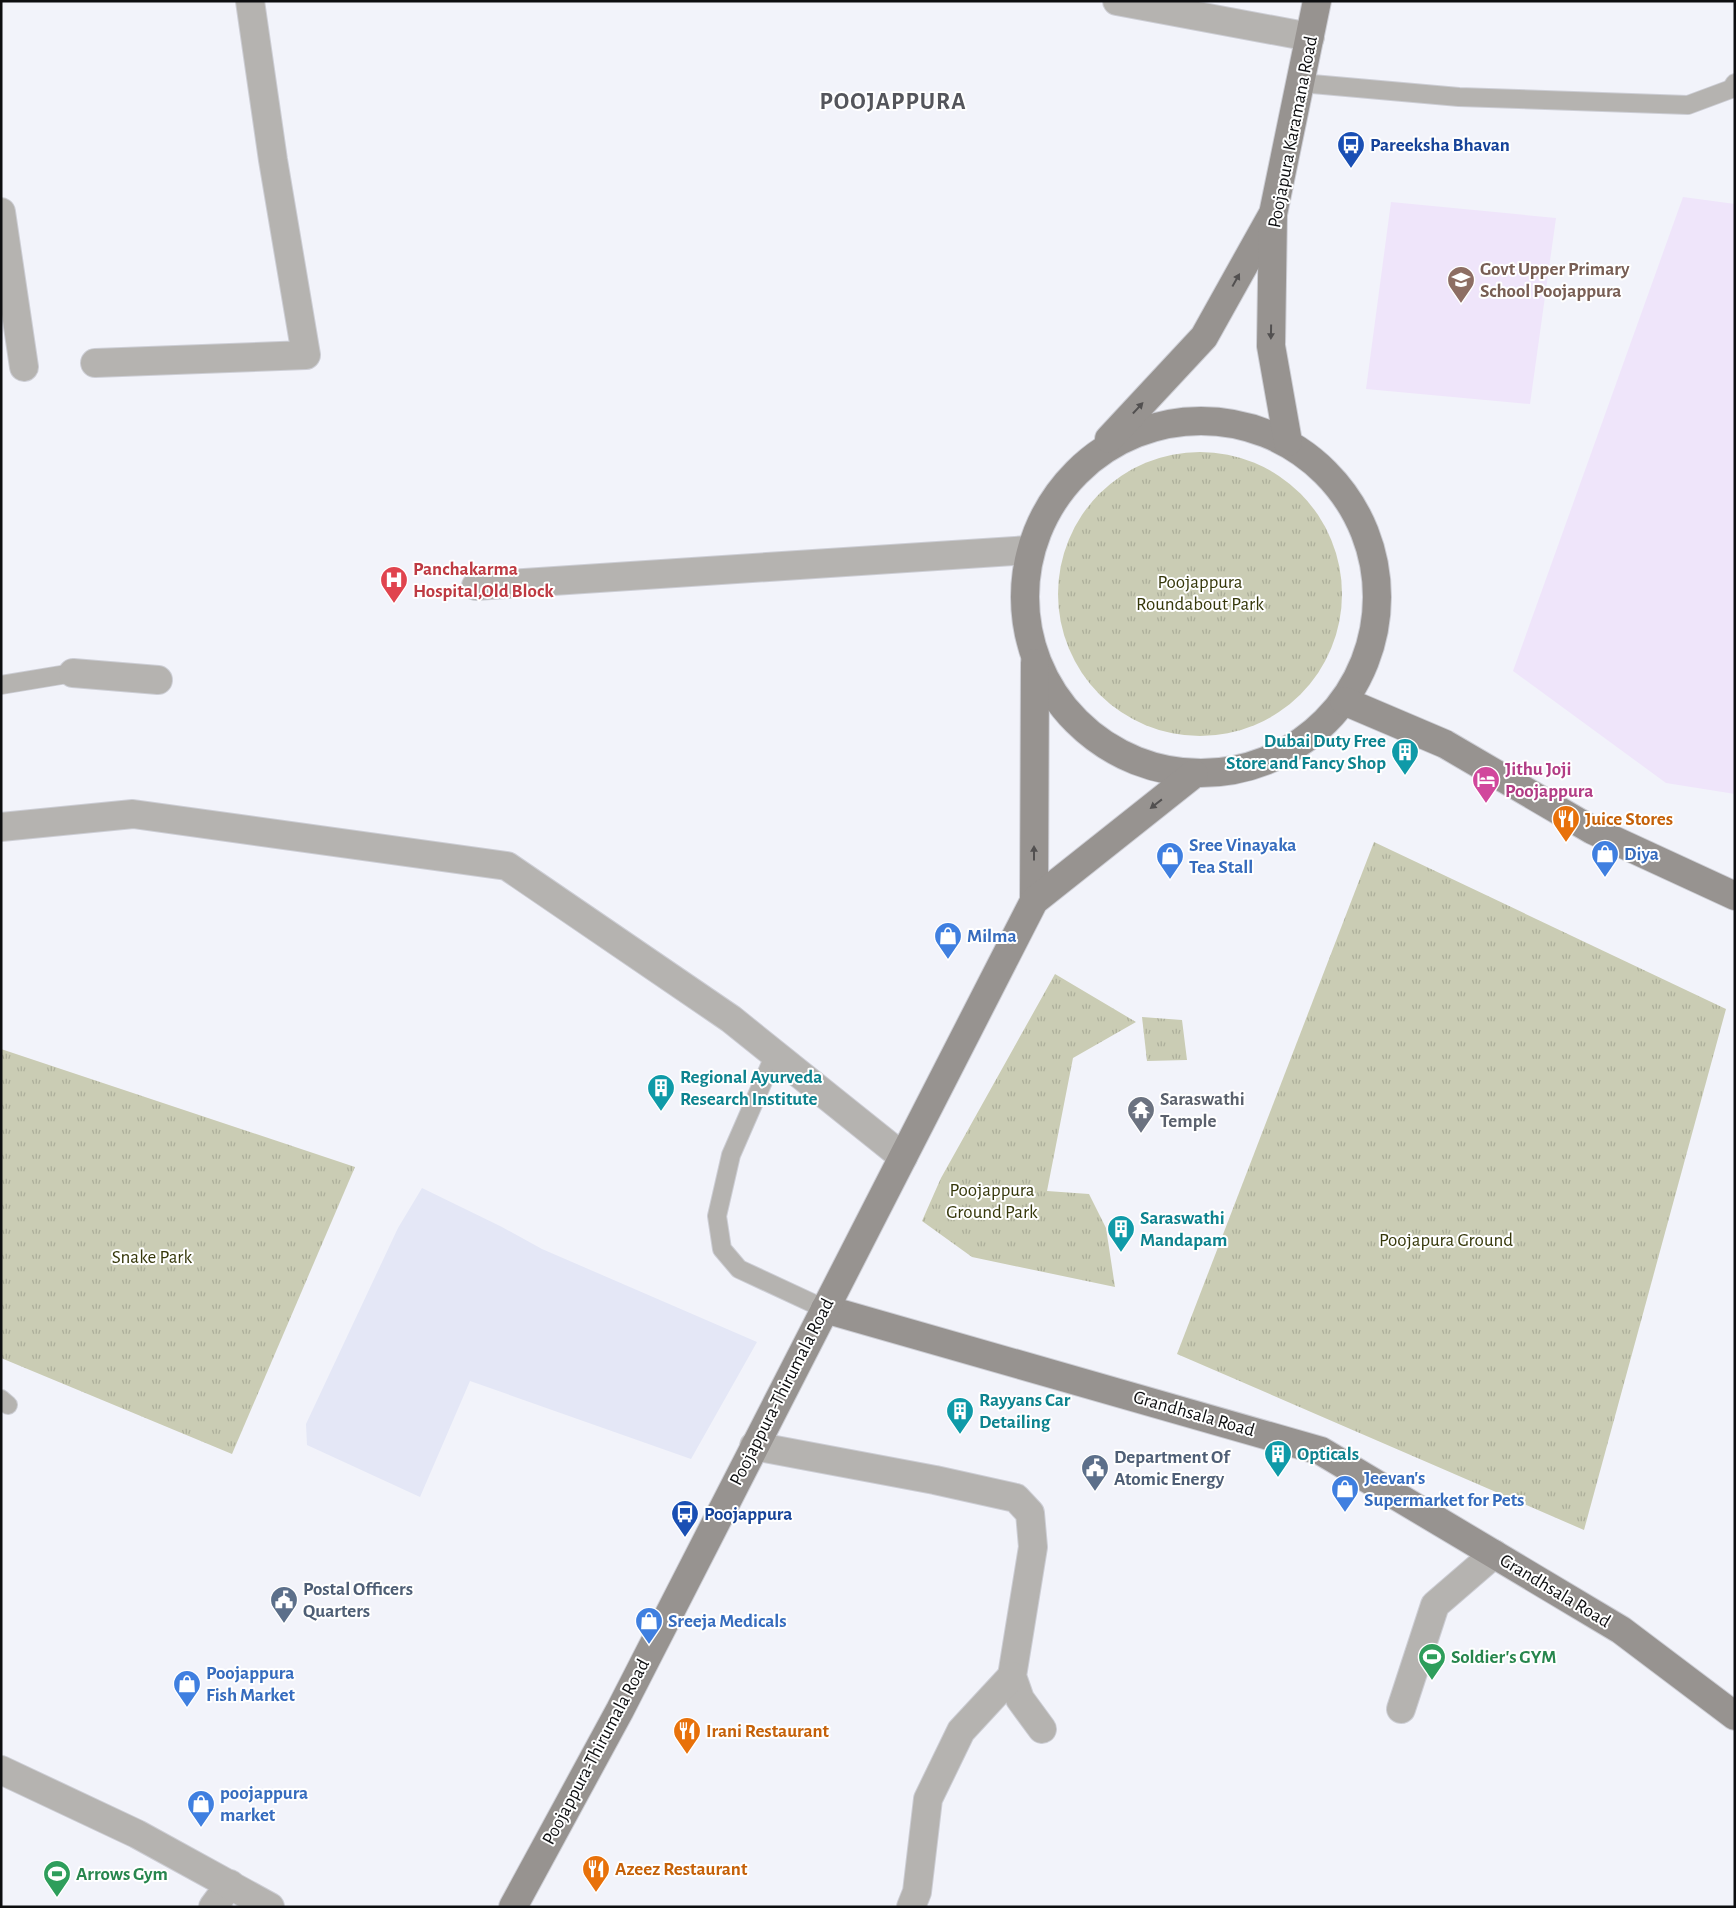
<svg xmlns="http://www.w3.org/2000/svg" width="1736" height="1908" font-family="'Alegreya Sans',sans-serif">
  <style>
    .built { fill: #e4e7f6 }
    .education { fill: #efe5fa }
    .grass { fill: url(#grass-tufts) }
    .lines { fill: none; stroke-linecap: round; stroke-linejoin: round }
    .service-casing { stroke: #cdced5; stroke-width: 20 }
    .minor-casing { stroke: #cdced5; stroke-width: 30 }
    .tertiary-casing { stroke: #cdced5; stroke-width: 30 }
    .secondary-casing { stroke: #cdced5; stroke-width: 30 }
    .service { stroke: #b5b3b0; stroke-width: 18 }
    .minor { stroke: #b5b3b0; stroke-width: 28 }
    .tertiary { stroke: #b5b3b0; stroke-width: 28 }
    .secondary { stroke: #979390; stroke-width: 28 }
    .oneway { fill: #525050 }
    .labels { text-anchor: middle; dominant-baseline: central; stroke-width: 4; stroke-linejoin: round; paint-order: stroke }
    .street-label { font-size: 19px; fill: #0d0e10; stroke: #fff }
    .transit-label { font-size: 19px; font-weight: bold; fill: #164399; stroke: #fff; text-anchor: start }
    .education-label { font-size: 19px; font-weight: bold; fill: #785e54; stroke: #fff; text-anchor: start }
    .health-label { font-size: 19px; font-weight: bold; fill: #be3a42; stroke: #fff; text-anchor: start }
    .park-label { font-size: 19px; fill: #35370a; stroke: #fff }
    .culture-label { font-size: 19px; font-weight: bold; fill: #0d838f; stroke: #fff; text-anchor: start }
    .hotel-label { font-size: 19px; font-weight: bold; fill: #b23c85; stroke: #fff; text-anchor: start }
    .food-label { font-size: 19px; font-weight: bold; fill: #c56008; stroke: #fff; text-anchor: start }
    .shop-label { font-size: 19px; font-weight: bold; fill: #366cbe; stroke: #fff; text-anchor: start }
    .worship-label { font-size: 19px; font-weight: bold; fill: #5b616d; stroke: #fff; text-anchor: start }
    .service-label { font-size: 19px; font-weight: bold; fill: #4e5e75; stroke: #fff; text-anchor: start }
    .leisure-label { font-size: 19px; font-weight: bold; fill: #27864d; stroke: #fff; text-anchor: start }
    .district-label { font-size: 24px; font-weight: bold; letter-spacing: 1px; fill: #54555b; stroke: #fff }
  </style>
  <defs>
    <pattern id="grass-tufts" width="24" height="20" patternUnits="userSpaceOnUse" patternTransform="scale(1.25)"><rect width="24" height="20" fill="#caccb4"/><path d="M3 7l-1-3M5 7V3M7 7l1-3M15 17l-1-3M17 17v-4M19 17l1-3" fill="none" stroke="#acae9a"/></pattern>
  </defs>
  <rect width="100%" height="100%" fill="#f2f3fa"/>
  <path class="built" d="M422,1188L502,1227L542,1249L757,1342L691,1459L470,1381L420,1497L307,1445L306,1424L398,1228Z"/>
  <g class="education">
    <path d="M1683,197L1735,204V794L1666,783L1513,671Z"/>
    <path d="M1391,202L1556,218L1530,404L1366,389Z"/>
  </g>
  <g class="grass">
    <circle cx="1200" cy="594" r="142"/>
    <path d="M1374,842L1726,1009L1584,1530L1177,1354Z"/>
    <path d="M1055,974L1136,1022L1073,1058L1047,1191L1089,1194L1106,1228L1115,1287L972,1257L922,1221L941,1178Z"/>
    <path d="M1142,1017L1182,1020L1187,1060L1147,1061Z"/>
    <path d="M1,1049L355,1167L232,1454L1,1358Z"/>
  </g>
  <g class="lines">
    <defs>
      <g id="service">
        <path d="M1301,83L1459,97L1688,105L1731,89L1735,83"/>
        <path d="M1,685L73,673"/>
        <path d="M775,1054L731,1155L717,1216L722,1249L739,1269L825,1309"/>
        <path d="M1,1399L8,1405"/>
      </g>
      <g id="minor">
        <path d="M1117,1L1310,37"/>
        <path d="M1,212L24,367"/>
        <path d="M95,363L306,355L273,160L250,1"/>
        <path d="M476,586L1029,550"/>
        <path d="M73,673L158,680"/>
        <path d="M1,827L133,814L507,866L731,1019L903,1157"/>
        <path d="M754,1446L935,1480L1016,1498L1030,1513L1033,1547L1012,1676L1020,1699L1042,1729"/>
        <path d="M1401,1709L1435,1605L1494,1554"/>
        <path d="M213,1907L230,1884"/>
        <path d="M911,1907L917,1892L928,1799L961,1731L1012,1676"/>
      </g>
      <path id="tertiary" d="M1,1770L137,1834L270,1907"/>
      <g id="secondary">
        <circle cx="1201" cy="597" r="176"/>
        <path d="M1109,439L1204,337L1271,217"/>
        <path d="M1288,442L1271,346L1273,214L1317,1"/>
        <path d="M1344,701L1445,744L1592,830L1735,896"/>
        <path d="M1034,901L1035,663"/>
        <path d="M825,1309L1321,1451L1621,1630L1735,1716"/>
        <path d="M513,1907L620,1710L1034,901L1194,774"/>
      </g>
    </defs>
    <use href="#service" class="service-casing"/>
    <use href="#minor" class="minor-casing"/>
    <use href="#tertiary" class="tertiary-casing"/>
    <use href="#secondary" class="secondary-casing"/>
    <use href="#service" class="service"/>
    <use href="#minor" class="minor"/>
    <use href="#tertiary" class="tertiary"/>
    <use href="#secondary" class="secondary"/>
  </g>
  <defs><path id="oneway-solid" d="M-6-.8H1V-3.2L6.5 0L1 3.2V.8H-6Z" transform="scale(1.25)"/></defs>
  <g class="oneway">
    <use href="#oneway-solid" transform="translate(1236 280) rotate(-61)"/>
    <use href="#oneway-solid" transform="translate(1271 332) rotate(91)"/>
    <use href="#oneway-solid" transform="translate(1138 408) rotate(-47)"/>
    <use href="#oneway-solid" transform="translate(1156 804) rotate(142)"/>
    <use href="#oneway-solid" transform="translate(1034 853) rotate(-90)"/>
  </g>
  <defs>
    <symbol id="bus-pin" viewBox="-11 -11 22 30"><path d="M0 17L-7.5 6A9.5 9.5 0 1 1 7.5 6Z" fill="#1a4fb4" stroke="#fff"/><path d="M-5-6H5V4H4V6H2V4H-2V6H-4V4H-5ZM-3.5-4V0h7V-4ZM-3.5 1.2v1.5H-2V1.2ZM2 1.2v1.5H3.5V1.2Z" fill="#fff"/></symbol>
    <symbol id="school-pin" viewBox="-11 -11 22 30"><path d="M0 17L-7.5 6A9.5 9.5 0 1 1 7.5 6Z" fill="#8d6e63" stroke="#fff"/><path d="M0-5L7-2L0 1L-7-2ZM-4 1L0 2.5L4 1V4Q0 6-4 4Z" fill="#fff"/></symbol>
    <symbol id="hospital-pin" viewBox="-11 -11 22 30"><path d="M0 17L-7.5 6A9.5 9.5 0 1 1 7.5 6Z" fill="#e0444e" stroke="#fff"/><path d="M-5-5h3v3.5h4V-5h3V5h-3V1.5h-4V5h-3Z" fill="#fff"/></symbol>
    <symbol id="building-pin" viewBox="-11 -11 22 30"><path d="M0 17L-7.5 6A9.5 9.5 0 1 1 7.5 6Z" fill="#0f9aa8" stroke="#fff"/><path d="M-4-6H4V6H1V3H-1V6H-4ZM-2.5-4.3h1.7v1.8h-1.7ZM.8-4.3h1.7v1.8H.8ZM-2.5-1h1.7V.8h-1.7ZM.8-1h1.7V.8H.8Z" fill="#fff"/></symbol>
    <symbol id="hotel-pin" viewBox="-11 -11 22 30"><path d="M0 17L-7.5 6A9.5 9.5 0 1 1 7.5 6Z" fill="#d1479c" stroke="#fff"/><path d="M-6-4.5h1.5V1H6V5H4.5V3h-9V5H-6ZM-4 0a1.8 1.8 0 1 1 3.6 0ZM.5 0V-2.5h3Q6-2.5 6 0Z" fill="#fff"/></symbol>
    <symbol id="restaurant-pin" viewBox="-11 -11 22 30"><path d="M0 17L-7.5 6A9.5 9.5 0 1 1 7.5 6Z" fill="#e8710a" stroke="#fff"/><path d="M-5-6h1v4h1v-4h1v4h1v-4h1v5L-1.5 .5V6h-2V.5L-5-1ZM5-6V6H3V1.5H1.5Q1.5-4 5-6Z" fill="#fff"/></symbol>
    <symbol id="shop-pin" viewBox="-11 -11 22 30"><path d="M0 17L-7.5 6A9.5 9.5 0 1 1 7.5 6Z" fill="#3f7fe0" stroke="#fff"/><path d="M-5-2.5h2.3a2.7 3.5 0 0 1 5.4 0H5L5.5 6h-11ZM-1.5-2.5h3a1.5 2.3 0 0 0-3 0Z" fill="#fff"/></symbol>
    <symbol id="temple-pin" viewBox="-11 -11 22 30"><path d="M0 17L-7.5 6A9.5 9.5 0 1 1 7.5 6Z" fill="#6b7280" stroke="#fff"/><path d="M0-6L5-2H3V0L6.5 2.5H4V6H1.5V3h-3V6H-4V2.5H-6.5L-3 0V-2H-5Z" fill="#fff"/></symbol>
    <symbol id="civic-pin" viewBox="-11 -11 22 30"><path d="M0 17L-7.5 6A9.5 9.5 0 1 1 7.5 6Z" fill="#5c6f8a" stroke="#fff"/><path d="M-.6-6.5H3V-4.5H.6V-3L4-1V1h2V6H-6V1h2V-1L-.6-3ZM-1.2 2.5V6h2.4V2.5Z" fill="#fff"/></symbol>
    <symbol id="stadium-pin" viewBox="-11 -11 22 30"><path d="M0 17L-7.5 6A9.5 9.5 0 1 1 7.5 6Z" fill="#2e9e5b" stroke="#fff"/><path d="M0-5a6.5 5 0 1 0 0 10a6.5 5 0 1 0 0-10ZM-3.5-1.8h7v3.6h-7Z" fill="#fff"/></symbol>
  </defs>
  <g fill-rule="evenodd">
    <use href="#bus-pin" x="1335" y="129" width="32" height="43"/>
    <use href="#school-pin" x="1445" y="264" width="32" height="43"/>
    <use href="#hospital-pin" x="378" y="564" width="32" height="43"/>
    <use href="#building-pin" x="1389" y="736" width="32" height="43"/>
    <use href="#hotel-pin" x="1470" y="764" width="32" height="43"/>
    <use href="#restaurant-pin" x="1550" y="803" width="32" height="43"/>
    <use href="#shop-pin" x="1589" y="838" width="32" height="43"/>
    <use href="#shop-pin" x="1154" y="840" width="32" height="43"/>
    <use href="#shop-pin" x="932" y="920" width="32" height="43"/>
    <use href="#building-pin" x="645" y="1072" width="32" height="43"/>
    <use href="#temple-pin" x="1125" y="1094" width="32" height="43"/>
    <use href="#building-pin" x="1105" y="1213" width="32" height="43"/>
    <use href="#building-pin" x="944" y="1395" width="32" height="43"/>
    <use href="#building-pin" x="1262" y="1438" width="32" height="43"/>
    <use href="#civic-pin" x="1079" y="1452" width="32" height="43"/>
    <use href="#shop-pin" x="1329" y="1473" width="32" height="43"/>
    <use href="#bus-pin" x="669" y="1498" width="32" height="43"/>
    <use href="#civic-pin" x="268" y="1584" width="32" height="43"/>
    <use href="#shop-pin" x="633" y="1605" width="32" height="43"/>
    <use href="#stadium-pin" x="1416" y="1641" width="32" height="43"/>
    <use href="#shop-pin" x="171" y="1668" width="32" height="43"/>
    <use href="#restaurant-pin" x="671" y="1715" width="32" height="43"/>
    <use href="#shop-pin" x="185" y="1788" width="32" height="43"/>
    <use href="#restaurant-pin" x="580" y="1853" width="32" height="43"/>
    <use href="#stadium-pin" x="41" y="1858" width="32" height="43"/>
  </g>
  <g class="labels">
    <g class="street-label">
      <text transform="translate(1293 132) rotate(-79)">Poojapura Karamana Road</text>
      <text transform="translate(782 1392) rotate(-63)">Poojappura-Thirumala Road</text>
      <text transform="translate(1194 1414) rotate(16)">Grandhsala Road</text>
      <text transform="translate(1555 1591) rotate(31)">Grandhsala Road</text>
      <text transform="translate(596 1752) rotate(-62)">Poojappura-Thirumala Road</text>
    </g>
    <g class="transit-label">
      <text x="1370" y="145">Pareeksha Bhavan</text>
      <text x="704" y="1514">Poojappura</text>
    </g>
    <g class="education-label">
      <text x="1480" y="269">Govt Upper Primary<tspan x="1480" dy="22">School Poojappura</tspan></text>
    </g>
    <g class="health-label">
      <text x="413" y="569">Panchakarma<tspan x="413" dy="22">Hospital,Old Block</tspan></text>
    </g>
    <g class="park-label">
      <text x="1200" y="582">Poojappura<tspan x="1200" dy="22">Roundabout Park</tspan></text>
      <text x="992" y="1190">Poojappura<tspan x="992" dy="22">Ground Park</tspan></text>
      <text x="1446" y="1240">Poojapura Ground</text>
      <text x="152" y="1257">Snake Park</text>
    </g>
    <g class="culture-label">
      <text x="1386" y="741" text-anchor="end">Dubai Duty Free<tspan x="1386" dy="22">Store and Fancy Shop</tspan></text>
      <text x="680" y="1077">Regional Ayurveda<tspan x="680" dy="22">Research Institute</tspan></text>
      <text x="1140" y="1218">Saraswathi<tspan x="1140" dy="22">Mandapam</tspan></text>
      <text x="979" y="1400">Rayyans Car<tspan x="979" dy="22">Detailing</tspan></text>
      <text x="1297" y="1454">Opticals</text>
    </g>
    <g class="hotel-label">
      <text x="1505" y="769">Jithu Joji<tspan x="1505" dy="22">Poojappura</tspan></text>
    </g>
    <g class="food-label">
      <text x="1585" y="819">Juice Stores</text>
      <text x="706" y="1731">Irani Restaurant</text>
      <text x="615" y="1869">Azeez Restaurant</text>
    </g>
    <g class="shop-label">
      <text x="1189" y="845">Sree Vinayaka<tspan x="1189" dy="22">Tea Stall</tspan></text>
      <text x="1624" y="854">Diya</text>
      <text x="967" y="936">Milma</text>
      <text x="1364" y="1478">Jeevan's<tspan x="1364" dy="22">Supermarket for Pets</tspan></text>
      <text x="668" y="1621">Sreeja Medicals</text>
      <text x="206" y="1673">Poojappura<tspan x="206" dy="22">Fish Market</tspan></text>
      <text x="220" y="1793">poojappura<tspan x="220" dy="22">market</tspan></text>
    </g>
    <g class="worship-label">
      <text x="1160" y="1099">Saraswathi<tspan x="1160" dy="22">Temple</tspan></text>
    </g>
    <g class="service-label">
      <text x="1114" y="1457">Department Of<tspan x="1114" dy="22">Atomic Energy</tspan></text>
      <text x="303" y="1589">Postal Officers<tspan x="303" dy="22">Quarters</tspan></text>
    </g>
    <g class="leisure-label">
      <text x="1451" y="1657">Soldier's GYM</text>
      <text x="76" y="1874">Arrows Gym</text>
    </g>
    <g class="district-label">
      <text x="893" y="102">POOJAPPURA</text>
    </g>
  </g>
  <rect width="1736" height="1908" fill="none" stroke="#0d0e10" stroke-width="5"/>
</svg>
